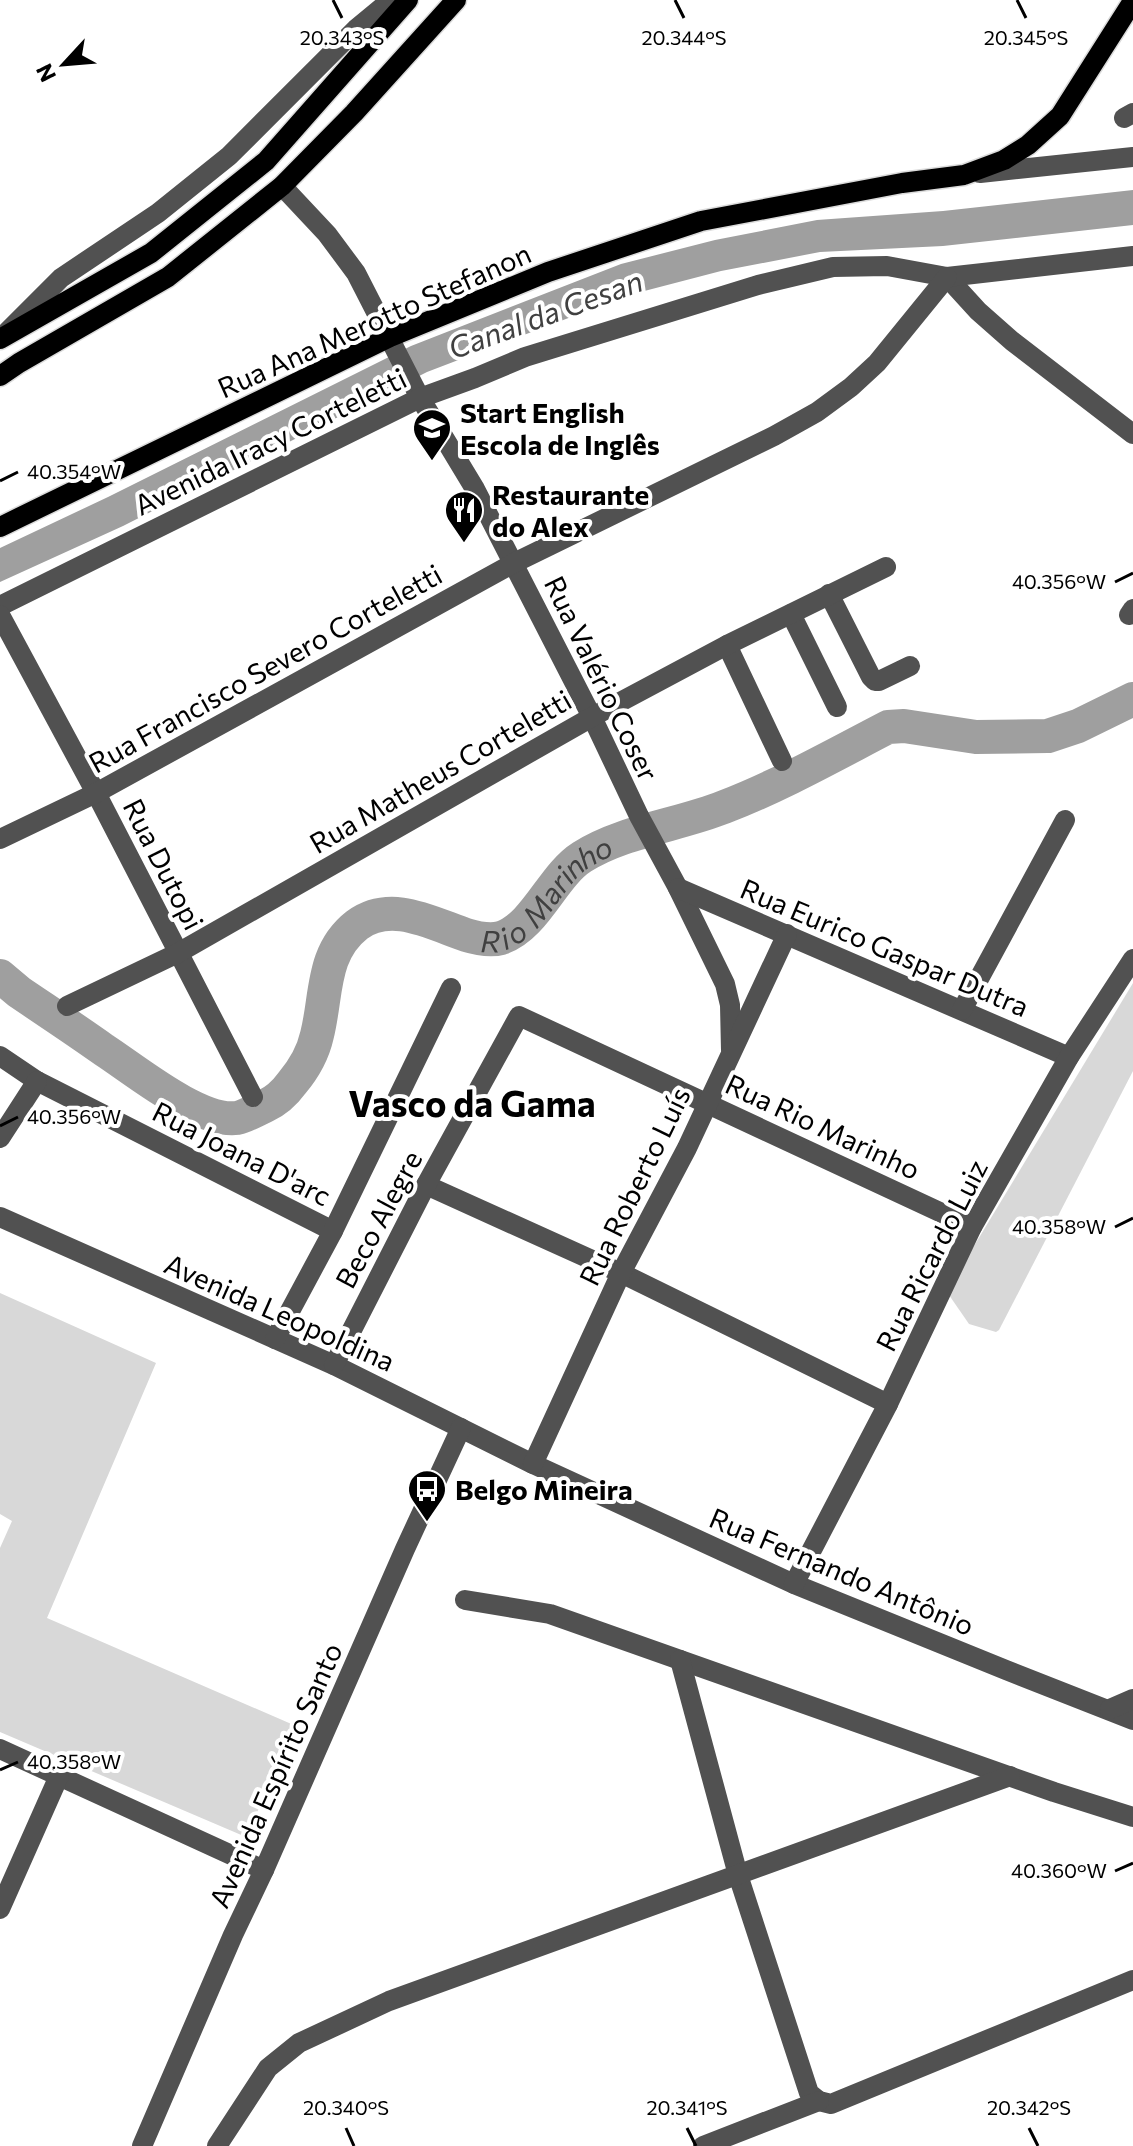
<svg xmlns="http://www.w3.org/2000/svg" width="1133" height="2146" font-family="Commissioner,sans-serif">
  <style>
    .green { fill: #d8d8d8 }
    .water { fill: #9f9f9f }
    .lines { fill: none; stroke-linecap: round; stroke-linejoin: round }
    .river { stroke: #9f9f9f; stroke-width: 34 }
    .major-casing { stroke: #dbdbdb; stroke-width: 23 }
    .minor { stroke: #515151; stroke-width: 20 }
    .major { stroke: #000; stroke-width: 20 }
    .ticks { fill: none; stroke: #000; stroke-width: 3 }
    .labels { text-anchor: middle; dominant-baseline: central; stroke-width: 8; stroke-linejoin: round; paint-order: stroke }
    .street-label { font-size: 28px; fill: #000; stroke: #fff }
    .poi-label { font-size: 28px; font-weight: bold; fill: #000; stroke: #fff; text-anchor: start }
    .water-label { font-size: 30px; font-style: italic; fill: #404040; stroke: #fff }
    .district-label { font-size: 36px; font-weight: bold; fill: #000; stroke: #fff }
    .ticks-label { font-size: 20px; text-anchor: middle; fill: #000; stroke: #fff; stroke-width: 8; stroke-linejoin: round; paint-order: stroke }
  </style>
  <rect width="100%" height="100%" fill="#fff"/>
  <g class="green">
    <path d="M1133,983V1071L999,1330L996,1332L969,1324L949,1295L954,1279Z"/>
    <path d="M0,1293L156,1363L47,1618L296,1726L246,1837L0,1732V1548L12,1521L0,1514Z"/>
  </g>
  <path class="water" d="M1133,190V225L943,246L820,252L721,271L629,295L427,372L123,526L0,582V548L108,497L411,346L621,264L715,240L817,220L943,211Z"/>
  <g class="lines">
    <path class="river" id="s1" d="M0,976L19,992C47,1011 76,1030 104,1050C135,1070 199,1123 237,1118C246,1116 256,1110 265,1106C276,1101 284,1094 292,1083C303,1070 313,1053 317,1035C327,996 321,953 357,925C391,900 431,923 466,935C476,938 490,941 501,938C536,926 552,876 582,857C623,831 679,825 724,807C781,785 834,755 888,727L904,726L976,737L1048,736L1078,726L1133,699"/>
    <defs>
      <g id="major">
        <path d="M0,339L151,253L266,161L408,0"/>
        <path d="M0,376L19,363L168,277L282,186L354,113L456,0"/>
        <path d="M0,527L390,337L548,272L701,221L902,183L964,175L1004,160L1028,145L1060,116L1133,1"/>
      </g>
    </defs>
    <use href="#major" class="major-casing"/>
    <g class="minor">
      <path d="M1124,118L1133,113"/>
      <path d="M980,173L1133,157"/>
      <path d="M282,186L327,234L356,273L420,398L475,489L592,717L639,816L678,888L725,984L730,1005L731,1050"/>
      <path d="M947,277L978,311L1012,341L1133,434"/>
      <path d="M8,331L61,278L158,213L229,156L356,29L391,0"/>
      <path d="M829,594L871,677L875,681H879L910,666"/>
      <path d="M0,606L420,398L475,378L525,357L758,285L833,267L887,266L947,277L1133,256"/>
      <path d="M791,614L837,707"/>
      <path d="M0,615L96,793L253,1097"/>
      <path d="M1129,615L1133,609"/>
      <path d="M727,645L782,761"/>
      <path d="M0,839L96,793L514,563L774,436L817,412L851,387L877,363L947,277"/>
      <path d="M678,888L1069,1057"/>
      <path d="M67,1006L178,953L592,717L727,645L886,567"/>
      <path d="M962,1010L1065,820"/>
      <path d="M0,1056L37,1081L333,1231"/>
      <path d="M0,1138L37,1081"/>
      <path d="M426,1185L621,1273L888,1404"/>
      <path d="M0,1217L334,1365L533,1464L794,1584L1006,1670L1133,1720"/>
      <path d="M275,1339L333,1231L451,988"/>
      <path d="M334,1365L426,1185L519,1016L972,1227"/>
      <path d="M533,1464L621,1273L687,1148L787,934"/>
      <path d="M794,1584L888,1404L972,1227L1069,1057L1133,959"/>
      <path d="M465,1600L550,1614L1054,1792L1133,1817"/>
      <path d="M680,1660L738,1875L809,2093L819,2101L831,2104L1133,1980"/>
      <path d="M1110,1709L1133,1699"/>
      <path d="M0,1749L264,1870"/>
      <path d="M0,1909L59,1776"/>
      <path d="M142,2146L233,1935L264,1870L405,1549L461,1428"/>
      <path d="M217,2146L268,2068L299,2043L389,2001L1010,1776"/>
      <path d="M703,2146L819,2101"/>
    </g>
    <use href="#major" class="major"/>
  </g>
  <path class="ticks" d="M333,0L342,18M675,0L684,18M1017,0L1026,18M0,481L18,472M1115,582L1133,573M0,1126L18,1117M1115,1227L1133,1218M0,1770L18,1762M1115,1871L1133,1863M346,2128L354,2146M687,2128L696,2146M1029,2128L1038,2146"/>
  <defs>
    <symbol id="university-pin" viewBox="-11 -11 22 30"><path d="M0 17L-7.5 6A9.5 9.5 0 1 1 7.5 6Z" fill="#000" stroke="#fff"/><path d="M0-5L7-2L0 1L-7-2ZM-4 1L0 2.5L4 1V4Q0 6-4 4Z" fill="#fff"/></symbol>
    <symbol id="restaurant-pin" viewBox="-11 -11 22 30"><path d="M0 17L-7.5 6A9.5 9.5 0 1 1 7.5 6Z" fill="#000" stroke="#fff"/><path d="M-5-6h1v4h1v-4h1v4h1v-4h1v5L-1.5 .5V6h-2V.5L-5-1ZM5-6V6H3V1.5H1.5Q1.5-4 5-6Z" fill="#fff"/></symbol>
    <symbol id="bus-pin" viewBox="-11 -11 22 30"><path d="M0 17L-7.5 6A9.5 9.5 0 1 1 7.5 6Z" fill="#000" stroke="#fff"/><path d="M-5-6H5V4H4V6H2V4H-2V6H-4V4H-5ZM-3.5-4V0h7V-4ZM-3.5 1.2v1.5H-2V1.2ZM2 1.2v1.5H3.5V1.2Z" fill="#fff"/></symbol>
  </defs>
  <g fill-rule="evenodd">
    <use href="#university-pin" x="410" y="406" width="44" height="60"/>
    <use href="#restaurant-pin" x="442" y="488" width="44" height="60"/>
    <use href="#bus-pin" x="405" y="1467" width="44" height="60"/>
  </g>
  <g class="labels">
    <g class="street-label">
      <text transform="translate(374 320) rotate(-24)">Rua Ana Merotto Stefanon</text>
      <text transform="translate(270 441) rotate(-26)">Avenida Iracy Corteletti</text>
      <text transform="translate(265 668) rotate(-29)">Rua Francisco Severo Corteletti</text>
      <text transform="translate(602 678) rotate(64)">Rua Valério Coser</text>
      <text transform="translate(440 771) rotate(-30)">Rua Matheus Corteletti</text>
      <text transform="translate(164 864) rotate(63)">Rua Dutopi</text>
      <text transform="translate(885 947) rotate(23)">Rua Eurico Gaspar Dutra</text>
      <text transform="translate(823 1126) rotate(25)">Rua Rio Marinho</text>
      <text transform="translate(242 1153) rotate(27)">Rua Joana D'arc</text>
      <text transform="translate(634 1186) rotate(-64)">Rua Roberto Luís</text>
      <text transform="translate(378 1219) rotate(-62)">Beco Alegre</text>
      <text transform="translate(931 1255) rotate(-63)">Rua Ricardo Luiz</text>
      <text transform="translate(280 1312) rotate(24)">Avenida Leopoldina</text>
      <text transform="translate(842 1571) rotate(23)">Rua Fernando Antônio</text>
      <text transform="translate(275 1775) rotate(-66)">Avenida Espírito Santo</text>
    </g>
    <g class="poi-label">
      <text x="460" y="412">Start English<tspan x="460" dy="32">Escola de Inglês</tspan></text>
      <text x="492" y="494">Restaurante<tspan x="492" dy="32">do Alex</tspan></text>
      <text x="455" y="1489">Belgo Mineira</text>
    </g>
    <g class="water-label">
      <text transform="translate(545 313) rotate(-20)">Canal da Cesan</text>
      <text stroke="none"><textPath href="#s1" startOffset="734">Rio Marinho</textPath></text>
    </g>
    <g class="district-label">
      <text x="472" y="1102">Vasco da Gama</text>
    </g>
  </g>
  <g class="ticks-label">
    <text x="684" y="45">20.344°S</text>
    <text x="342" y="45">20.343°S</text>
    <text x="1026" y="45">20.345°S</text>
    <text x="74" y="479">40.354°W</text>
    <text x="1059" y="589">40.356°W</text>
    <text x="74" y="1124">40.356°W</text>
    <text x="1059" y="1234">40.358°W</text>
    <text x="74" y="1769">40.358°W</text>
    <text x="1059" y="1878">40.360°W</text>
    <text x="346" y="2115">20.340°S</text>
    <text x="687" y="2115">20.341°S</text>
    <text x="1029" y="2115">20.342°S</text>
  </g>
  <g transform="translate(64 64) rotate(244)" stroke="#ffffff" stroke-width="6" paint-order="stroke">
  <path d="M0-6L14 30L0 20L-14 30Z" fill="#000000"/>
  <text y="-12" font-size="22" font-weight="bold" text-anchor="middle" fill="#000000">N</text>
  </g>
</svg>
